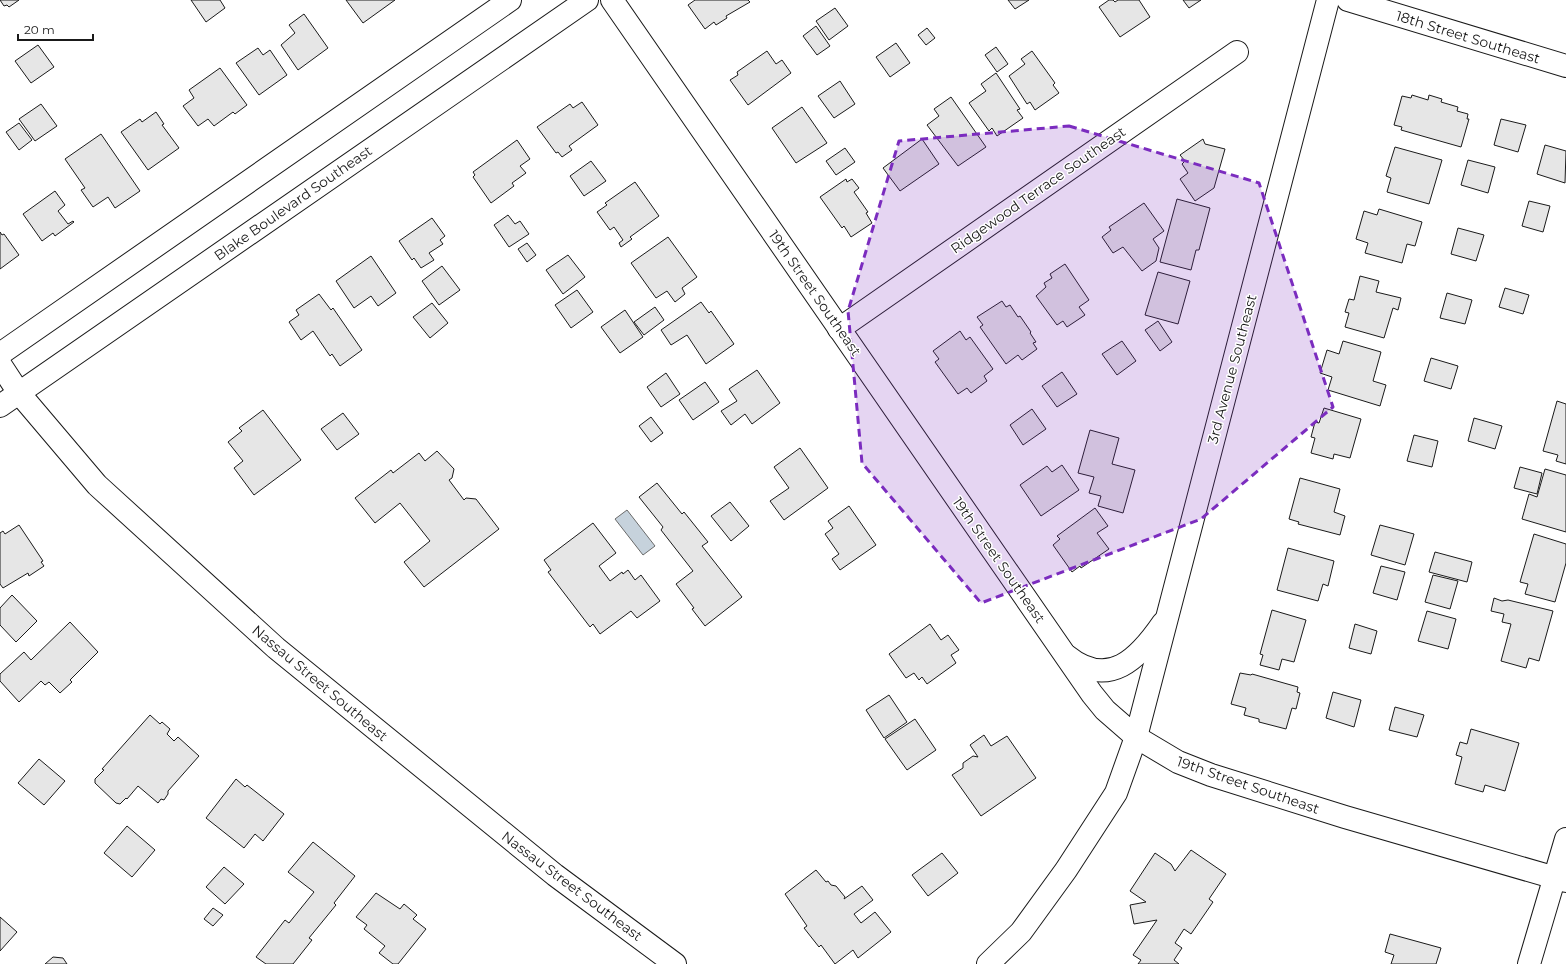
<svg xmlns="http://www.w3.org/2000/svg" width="1566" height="964" font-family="Montserrat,sans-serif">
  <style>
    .water { fill: #c6d2dc; stroke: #6a6a6a }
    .building { fill: #e6e6e6; stroke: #1a1a1a }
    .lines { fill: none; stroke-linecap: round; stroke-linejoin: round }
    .minor-casing { stroke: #1a1a1a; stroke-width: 24 }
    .tertiary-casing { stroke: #1a1a1a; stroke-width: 24 }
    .secondary-casing { stroke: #1a1a1a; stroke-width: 24 }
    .minor { stroke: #fff; stroke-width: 22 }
    .tertiary { stroke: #fff; stroke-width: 22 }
    .secondary { stroke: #fff; stroke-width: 22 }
    .marked { fill: #7b2cbf; fill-opacity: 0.2; stroke: #7b2cbf; stroke-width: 3; stroke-dasharray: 8 5; stroke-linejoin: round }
    .labels { text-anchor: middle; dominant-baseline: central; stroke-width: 3; stroke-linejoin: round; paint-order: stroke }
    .street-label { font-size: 14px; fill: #1a1a1a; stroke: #fff }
  </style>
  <rect width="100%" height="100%" fill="#fff"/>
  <path class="water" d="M627,510L655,546L643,555L615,519Z"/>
  <g class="building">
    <path d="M0,0H19L9,7L7,5L4,6Z"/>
    <path d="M191,0H220L225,8L206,22Z"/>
    <path d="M346,0H395L363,23Z"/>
    <path d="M695,0H748L750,2L726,16L727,18L716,25L714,22L705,29L688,5Z"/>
    <path d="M1008,0H1029L1015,9Z"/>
    <path d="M1109,0H1113L1115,2L1118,0H1139L1150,17L1120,37L1099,7Z"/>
    <path d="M1183,0H1201L1189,8Z"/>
    <path d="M835,8L848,26L829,40L816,21Z"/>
    <path d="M304,14L328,48L298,70L281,45L295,33L289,25Z"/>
    <path d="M816,26L830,46L817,55L803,36Z"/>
    <path d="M927,28L935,38L926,45L918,35Z"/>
    <path d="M896,43L910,63L890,77L876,57Z"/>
    <path d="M38,45L54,67L31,83L15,61Z"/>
    <path d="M996,47L1008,64L997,72L985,55Z"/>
    <path d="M258,48L263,55L270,50L287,75L259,95L236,63Z"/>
    <path d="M767,51L776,64L782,60L791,73L748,105L730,80L738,75L737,72Z"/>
    <path d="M1032,51L1055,83L1053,85L1059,93L1035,110L1030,102L1027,104L1009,76L1025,64L1021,59Z"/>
    <path d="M220,68L247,105L235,114L233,112L214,126L208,119L198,126L183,106L194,98L189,90Z"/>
    <path d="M996,73L1020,109L1017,110L1023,118L997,136L992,128L989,131L969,103L986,91L981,84Z"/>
    <path d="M840,81L855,104L834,118L818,96Z"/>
    <path d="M1412,95L1428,100L1429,95L1442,99L1441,102L1458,107L1457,111L1468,114L1467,119H1469L1461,147L1401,130L1402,127L1394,125L1402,96L1411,98Z"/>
    <path d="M951,97L986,147L958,166L927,125L939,116L934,109Z"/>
    <path d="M582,102L598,125L569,146L572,150L562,157L558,152L556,153L537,127L570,104L573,108Z"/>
    <path d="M41,104L57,126L35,141L19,119Z"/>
    <path d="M802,107L827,143L796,163L772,128Z"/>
    <path d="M156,112L164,124L162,125L179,148L148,170L121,132L140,119L142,122Z"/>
    <path d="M1501,119L1526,125L1518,152L1494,145Z"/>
    <path d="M19,123L32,140L19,150L6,132Z"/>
    <path d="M101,134L140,191L115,208L108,197L93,207L81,190L85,188L65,159Z"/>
    <path d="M922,139L939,164L900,191L883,168Z"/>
    <path d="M1203,139L1205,144L1225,149L1214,188L1195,201L1180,179L1188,173L1182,164L1185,161L1180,155Z"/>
    <path d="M517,140L530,159L520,166L526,173L512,183L514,186L491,203L473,177L475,175L473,172Z"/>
    <path d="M1545,145L1566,151L1565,183L1537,174Z"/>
    <path d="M1395,147L1442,160L1429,204L1387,192L1391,178L1386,176Z"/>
    <path d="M845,148L855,162L836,175L826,161Z"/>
    <path d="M1468,160L1495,167L1488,193L1461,185Z"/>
    <path d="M591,161L606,181L584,196L570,176Z"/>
    <path d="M846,179L847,182L852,179L859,188L854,192L868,212L866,213L872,223L851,237L844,226L842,228L820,197Z"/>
    <path d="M635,182L659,216L630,237L632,239L621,247L619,243L623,240L614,227L610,230L597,212L607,205L605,203Z"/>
    <path d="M55,191L65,205L58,211L68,224L73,221L74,222L55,236L53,233L42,241L23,214Z"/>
    <path d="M1177,199L1210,208L1199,250H1196L1191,270L1160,262Z"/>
    <path d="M1529,201L1550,206L1543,232L1522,226Z"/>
    <path d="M1144,203L1164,231L1153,239L1159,248L1156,261L1142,271L1123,247L1113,253L1102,237L1111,230L1109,227Z"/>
    <path d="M1379,209L1422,222L1415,246L1407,244L1402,263L1365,253L1368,243L1356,239L1364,211L1377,215Z"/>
    <path d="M508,215L515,224L520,221L529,234L509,247L494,225Z"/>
    <path d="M432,218L445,236L440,240L443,244L429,253L434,260L421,268L414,258L412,260L399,241Z"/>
    <path d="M1458,228L1484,235L1476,261L1451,254Z"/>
    <path d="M0,232L2,235L4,234L19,255L0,269Z"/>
    <path d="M668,237L697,277L682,288L685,294L675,302L667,291L656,298L631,263Z"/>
    <path d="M527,243L536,255L527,262L518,249Z"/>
    <path d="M568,255L585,277L563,294L546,270Z"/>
    <path d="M371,256L396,293L378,306L371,296L354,308L336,281Z"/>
    <path d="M1065,264L1089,300L1079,307L1085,315L1067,327L1063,321L1057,325L1036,296L1046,287L1044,283L1052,278L1050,274Z"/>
    <path d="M442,266L460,290L439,305L422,281Z"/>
    <path d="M1158,272L1190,281L1178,324L1145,315Z"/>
    <path d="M1360,276L1379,281L1376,292L1401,298L1398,310L1393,308L1384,338L1345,327L1349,313L1345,312L1349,299L1354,300Z"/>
    <path d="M1505,288L1529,295L1523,314L1499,307Z"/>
    <path d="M577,290L593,312L571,328L555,305Z"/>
    <path d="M1447,293L1472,300L1465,324L1440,318Z"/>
    <path d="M319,294L331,310L333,308L362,350L340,366L332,354L330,356L313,331L301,340L289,322L299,315L296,310Z"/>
    <path d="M1002,301L1006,307L1010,305L1018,317L1020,316L1031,332L1030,333L1036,342L1033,343L1037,349L1022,360L1018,355L1006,364L980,327L983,325L977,317Z"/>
    <path d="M701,302L709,313L711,311L734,344L706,364L687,335L671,345L661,330Z"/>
    <path d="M432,303L448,323L430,338L413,317Z"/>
    <path d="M655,307L664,320L644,335L634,322Z"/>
    <path d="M625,310L643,337L620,353L601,327Z"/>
    <path d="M1158,321L1172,342L1160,351L1145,330Z"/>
    <path d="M960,331L966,340L970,337L993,369L984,376L987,381L971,393L967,388L958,394L935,362L939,359L933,351Z"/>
    <path d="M1122,341L1136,361L1117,375L1102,354Z"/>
    <path d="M1343,341L1381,352L1373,381L1386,385L1380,406L1328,390L1332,377L1320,373L1327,350L1339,354Z"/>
    <path d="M1431,358L1458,366L1451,389L1424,381Z"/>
    <path d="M757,370L780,403L752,424L745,414L731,425L721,411L737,401L729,389Z"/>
    <path d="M1062,372L1077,394L1057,407L1042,386Z"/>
    <path d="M666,373L680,394L661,407L647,387Z"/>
    <path d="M705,382L719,402L693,420L679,400Z"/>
    <path d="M1557,401L1566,404V464L1556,461L1558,455L1543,451Z"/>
    <path d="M1324,408L1361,419L1350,458L1334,454L1333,459L1311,453L1315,438L1311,437L1315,422L1319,423Z"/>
    <path d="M1032,409L1046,429L1023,445L1010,425Z"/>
    <path d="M263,410L301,460L254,495L234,468L243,461L228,442L242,431L239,428Z"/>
    <path d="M343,413L359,434L337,450L321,429Z"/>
    <path d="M651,417L663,433L651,442L639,426Z"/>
    <path d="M1474,418L1502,426L1495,449L1468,441Z"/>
    <path d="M1090,430L1119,438L1112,464L1135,470L1123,513L1098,506L1101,496L1089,493L1094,477L1078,473Z"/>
    <path d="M1414,435L1438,441L1432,467L1407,461Z"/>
    <path d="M800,448L828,488L784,520L770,501L789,488L774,467Z"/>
    <path d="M437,451L454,469L452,478L449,480L464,500L466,498L476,499L499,529L424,587L404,562L430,541L400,503L375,523L355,498L391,470L393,473L419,453L425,461Z"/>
    <path d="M1062,465L1079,490L1041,516L1020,485L1047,466L1052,472Z"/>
    <path d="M1520,467L1542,473L1537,494L1514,488Z"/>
    <path d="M1545,469L1566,475V532L1522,519L1529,494L1537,497Z"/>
    <path d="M1300,478L1340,489L1334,512L1345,516L1340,535L1298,524L1299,522L1289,519Z"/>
    <path d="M657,483L682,514L684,512L708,542L702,546L742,597L705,626L692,609L694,608L676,584L693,571L661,530L663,527L639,497Z"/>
    <path d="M730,502L749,526L731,541L711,516Z"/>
    <path d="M849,506L876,545L840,570L832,559L839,554L825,534L833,528L828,521Z"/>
    <path d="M1095,508L1108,526L1097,533L1109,549L1081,568L1080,566L1072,572L1053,545L1060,539L1057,536Z"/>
    <path d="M593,523L616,553L599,566L610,581L622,572L623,574L628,570L635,580L641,575L660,601L637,618L631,611L600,634L593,624L590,627L548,572L551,570L544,560Z"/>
    <path d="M19,525L43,561L41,562L44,566L29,576L28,573L3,588L0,584V533L3,531L5,534Z"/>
    <path d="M1380,525L1414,534L1405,565L1371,555Z"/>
    <path d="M1534,534L1566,544V563L1555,602L1525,594L1528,584L1520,582Z"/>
    <path d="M1288,548L1334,561L1328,586L1323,584L1318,601L1277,590Z"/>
    <path d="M1435,552L1472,562L1467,582L1429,572Z"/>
    <path d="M1381,566L1405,572L1397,600L1373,593Z"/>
    <path d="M1433,575L1458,581L1450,609L1425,602Z"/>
    <path d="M12,595L37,621L16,642L0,625V608Z"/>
    <path d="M1494,598L1502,601L1508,600L1553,611L1539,661L1529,658L1526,668L1501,661L1511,624L1502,622L1504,614L1491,611Z"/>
    <path d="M1272,610L1306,620L1294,662L1282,659L1279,670L1260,665L1263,655L1260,654Z"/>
    <path d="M1427,611L1456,619L1448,649L1418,641Z"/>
    <path d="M70,622L98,652L70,680L72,682L60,693L49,682L45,685L41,681L19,702L0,681V674L24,652L31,660Z"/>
    <path d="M930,624L941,640L948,635L959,650L951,655L956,663L927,684L922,677L919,680L914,673L906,678L889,654Z"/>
    <path d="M1355,624L1377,631L1371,654L1349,648Z"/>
    <path d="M1240,673L1251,675L1252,674L1298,687L1297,692L1300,693L1296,709L1292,708L1286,729L1259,722V719L1244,715L1246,708L1231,704Z"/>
    <path d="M1333,692L1361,700L1354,727L1326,718Z"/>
    <path d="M889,695L907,722L884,738L866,710Z"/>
    <path d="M1395,707L1424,715L1417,737L1389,730Z"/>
    <path d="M150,715L160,724L162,722L170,729L167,734L174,741L178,737L199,756L168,791V794L164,800L161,799L158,803L138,786L127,799L126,798L120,804L116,803L95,783V779L104,770L102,769Z"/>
    <path d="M915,719L936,750L907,770L885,739Z"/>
    <path d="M1471,729L1519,743L1505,791L1485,785L1483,792L1455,784L1462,757L1456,755L1460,742L1467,744Z"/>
    <path d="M984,735L991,746L1007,736L1036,778L981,816L952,775L963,768V763L973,756L978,757L970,745Z"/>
    <path d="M39,759L65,781L44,805L18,783Z"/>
    <path d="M236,779L245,787L247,785L284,814L263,841L255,834L244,848L206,818Z"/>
    <path d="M127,826L155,850L132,877L104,853Z"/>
    <path d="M313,842L355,876L334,903L336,905L309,938L312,940L293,964H266L256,957L285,920L289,923L314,892L288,872Z"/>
    <path d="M1191,850L1226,874L1209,899L1213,902L1191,934L1184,929L1175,943L1182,948L1174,960L1179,964H1138L1141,960L1133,955L1157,920L1134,924L1130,905L1146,902L1130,891L1155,853L1171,864L1175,871Z"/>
    <path d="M942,853L958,873L928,896L912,875Z"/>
    <path d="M224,867L244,884L225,904L206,887Z"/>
    <path d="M816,870L826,882L828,881L831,885L836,886L845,897L844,899L862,886L873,900L854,914L861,923L875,912L891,932L858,958L853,950L835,964L821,945L819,947L804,928L807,926L785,894Z"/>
    <path d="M376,893L400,909L404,904L417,915L413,919L426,929L398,964H393L379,953L385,946L364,929L367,925L356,917Z"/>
    <path d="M213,908L223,915L213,926L204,919Z"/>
    <path d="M0,917L17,932L0,951Z"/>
    <path d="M1390,934L1441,948L1436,964H1391L1394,955L1385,952Z"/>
    <path d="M53,957L63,958L67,964H45Z"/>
  </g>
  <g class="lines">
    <defs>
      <g id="minor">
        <path d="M1348,0L1566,66"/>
        <path d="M839,329L1237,52"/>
        <path d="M0,364L19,393L97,485L276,648L555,875L675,964"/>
        <path d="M1529,964L1566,839"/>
      </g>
      <g id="tertiary">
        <path d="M0,354L510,0"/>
        <path d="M0,406L587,0"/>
        <path d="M988,964L1021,932L1066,870L1116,793L1136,737"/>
      </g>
      <g id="secondary">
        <path d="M612,0L1092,694L1105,710L1136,737L1178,762L1211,775L1345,817L1566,881"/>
        <path d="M1067,656C1109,690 1139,658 1163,623"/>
        <path d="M1136,737L1328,0"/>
      </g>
    </defs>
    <use href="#minor" class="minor-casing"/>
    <use href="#tertiary" class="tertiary-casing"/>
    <use href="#secondary" class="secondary-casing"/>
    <use href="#minor" class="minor"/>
    <use href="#tertiary" class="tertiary"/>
    <use href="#secondary" class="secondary"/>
  </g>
  <path class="marked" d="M1069,126L1259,183L1333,407L1201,519L981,603L862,463L848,311L899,141Z"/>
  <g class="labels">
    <g class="street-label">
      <text transform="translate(1468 37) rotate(17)">18th Street Southeast</text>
      <text transform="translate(1038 190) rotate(-35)">Ridgewood Terrace Southeast</text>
      <text transform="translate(293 203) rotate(-35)">Blake Boulevard Southeast</text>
      <text transform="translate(815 293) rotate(55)">19th Street Southeast</text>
      <text transform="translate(1232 369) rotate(-75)">3rd Avenue Southeast</text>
      <text transform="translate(999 560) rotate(55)">19th Street Southeast</text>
      <text transform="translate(320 683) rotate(40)">Nassau Street Southeast</text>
      <text transform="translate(1248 785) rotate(19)">19th Street Southeast</text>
      <text transform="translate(572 886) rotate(37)">Nassau Street Southeast</text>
    </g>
  </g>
  <path d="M18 34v6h75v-6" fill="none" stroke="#1a1a1a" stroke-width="2"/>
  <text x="24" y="34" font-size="12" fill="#1a1a1a" stroke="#ffffff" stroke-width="3" paint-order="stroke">20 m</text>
</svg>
